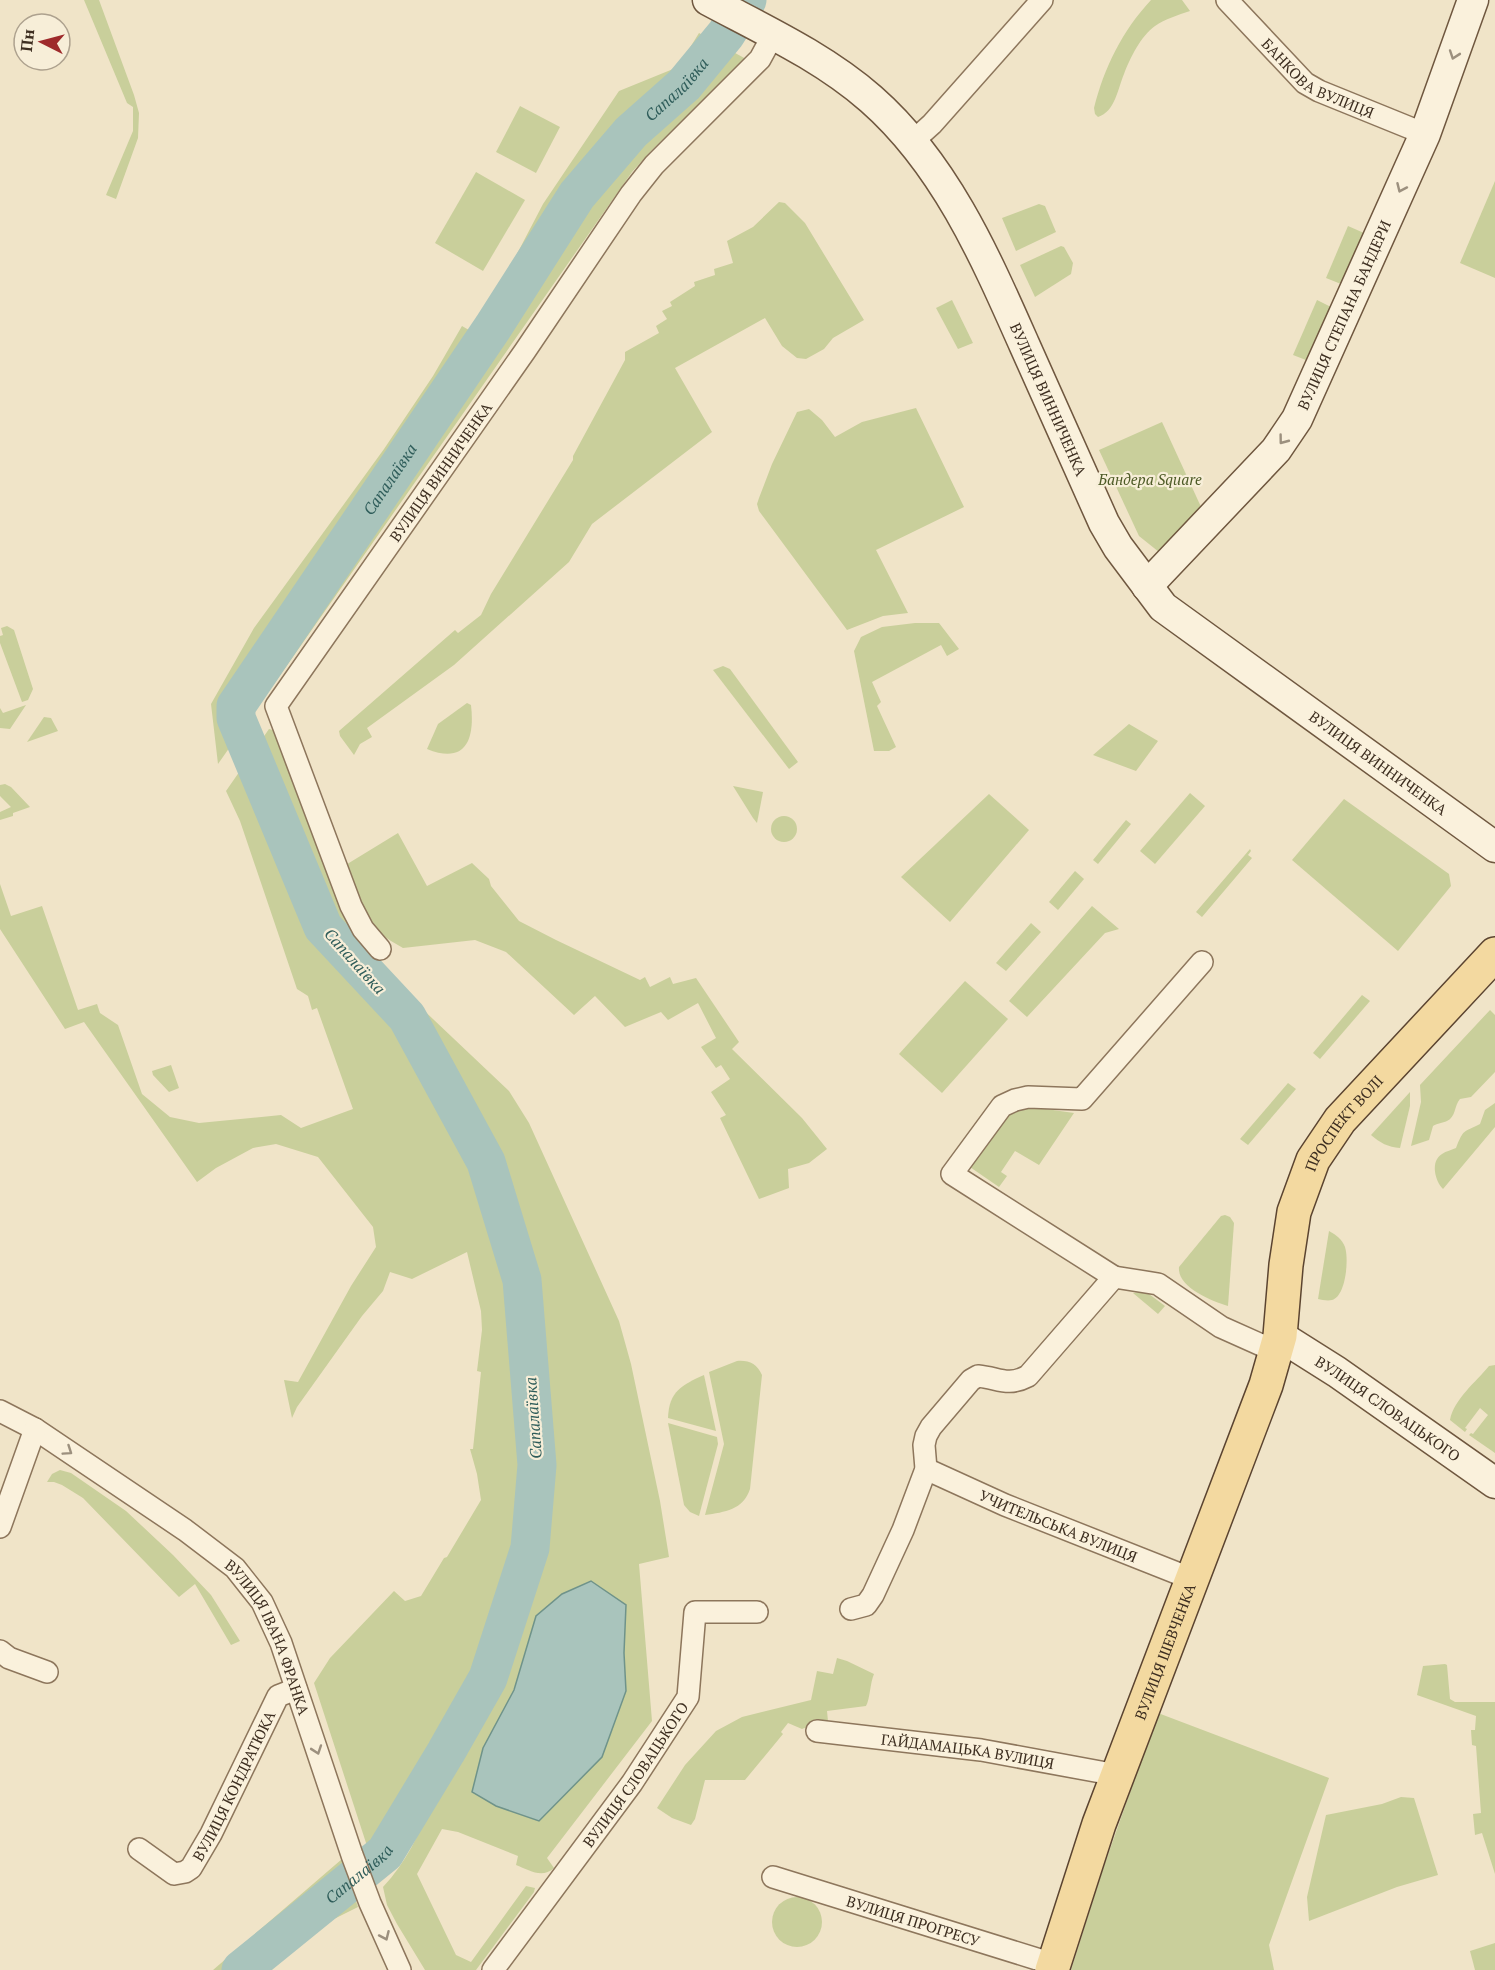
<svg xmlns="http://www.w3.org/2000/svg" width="1495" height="1970" font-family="'PT Serif',serif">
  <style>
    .green { fill: #c9cf9b; fill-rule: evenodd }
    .water { fill: #a9c4bc; stroke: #6f938a; stroke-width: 1.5 }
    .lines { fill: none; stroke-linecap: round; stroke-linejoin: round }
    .river { stroke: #a9c4bc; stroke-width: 39 }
    .street-casing { stroke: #8d765c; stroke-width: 24 }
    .secondary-casing { stroke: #6f573f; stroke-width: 33 }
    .primary-casing { stroke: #5b4430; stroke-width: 36 }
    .street { stroke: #faf1dc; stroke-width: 21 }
    .secondary { stroke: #faf1dc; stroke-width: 30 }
    .primary { stroke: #f3d9a0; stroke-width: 33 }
    .oneway { stroke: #9c907e }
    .labels { text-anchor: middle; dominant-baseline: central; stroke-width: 4.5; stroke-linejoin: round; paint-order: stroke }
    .street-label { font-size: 15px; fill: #3d2e20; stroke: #f7eed8 }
    .park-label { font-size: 15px; font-style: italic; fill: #4d5a26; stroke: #f7eed8 }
    .water-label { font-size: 16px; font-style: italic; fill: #2f5d5a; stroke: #f7eed8 }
  </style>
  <rect width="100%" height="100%" fill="#f0e4c8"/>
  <g class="green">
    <path d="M84,0H99L134,95L139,113L138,138L116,199L106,195L133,131V107L127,103Z"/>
    <path d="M1151,0H1182L1190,11C1178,15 1165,19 1155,26C1141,36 1130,58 1124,74C1118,88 1115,112 1098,117L1095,114L1094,108C1104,68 1122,31 1151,0Z"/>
    <path d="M699,33L746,59L651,151L632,172L218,764L211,704L254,628L384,449L433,376L462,326L474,333L481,323L543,204L619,91L678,67Z"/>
    <path d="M520,106L560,127L536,173L496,152Z"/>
    <path d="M476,172L525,200L483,271L435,243Z"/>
    <path d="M1495,181V278L1460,263Z"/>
    <path d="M779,202L785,203L805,223L864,320L833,338L824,349L806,359L797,358L782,346L765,318L675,368L712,432L592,524L569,562L454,665L367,728L372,737L360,744L354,755L340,736L339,731L455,630L458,633L481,615L491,594L573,460V456L625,360V352L659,333L656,326L667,319L662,311L672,306L670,302L695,286L694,282L715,275L714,269L733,263L727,241L753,227Z"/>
    <path d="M1039,204L1045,206L1056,232L1016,251L1002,218Z"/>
    <path d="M1348,226L1364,233L1341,284L1326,278Z"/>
    <path d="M1061,246L1064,247L1073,263L1071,274L1035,297L1020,265Z"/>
    <path d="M952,300L973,343L958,349L936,308Z"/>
    <path d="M1317,300L1331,307L1306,360L1293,355Z"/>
    <path d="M916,408L964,507L876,550L908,613L883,616L847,630L759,511L757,504L759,498L772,464L797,412L809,409L822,420L835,437L862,422Z"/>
    <path d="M1162,422L1202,509L1159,552L1139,536L1099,450Z"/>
    <path d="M915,623H939L959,649L947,656L941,645L872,682L881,702L877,706L896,747L889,751H874L854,651L861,637L882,627Z"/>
    <path d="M7,626L14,630L33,689L28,700L22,702L0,643V636L3,635L1,628Z"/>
    <path d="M723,666L730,669L798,762L789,769L713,670Z"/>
    <path d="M467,703L471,705C475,739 466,765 427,749L438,724Z"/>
    <path d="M26,705L10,729L0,728V708L3,713Z"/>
    <path d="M44,717L51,718L58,731L27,742Z"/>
    <path d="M1129,724L1158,741L1136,771L1093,755Z"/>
    <path d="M269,729L273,730L281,737L369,956L377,966L509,1091L529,1123L619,1321L631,1364L660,1501L669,1557L639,1564L652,1721L547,1858L554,1868C542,1879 529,1870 516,1865L518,1856L458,1832L442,1829L417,1874L456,1955L471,1962L526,1886L535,1888L534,1892L476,1970H425L397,1924L387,1905L383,1887C406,1863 419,1834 432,1803L406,1789L382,1835L368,1849L314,1683L330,1658L394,1591L405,1601L421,1596L444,1558L447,1557L481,1500L477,1474L470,1449H473L481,1372L477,1371L482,1330L481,1311L467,1252L412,1279L390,1272L383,1291L362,1316L297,1407L292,1418L284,1380L298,1382L351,1286L376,1247L373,1227L318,1157L276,1144L253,1148L216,1168L197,1182L84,1022L65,1029L0,929V884L11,916L42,906L78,1010L97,1004L100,1013L118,1025L142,1094L170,1117L199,1123L281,1115L301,1128L353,1109L317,1008L312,1010L308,996L297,989L240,821L226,791ZM536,1616L624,1653L626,1691L483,1748L514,1690Z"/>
    <path d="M5,784L11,787L30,807L13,813V816L0,820V812L11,807L0,796V785Z"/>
    <path d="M733,786L763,792L757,823L753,818Z"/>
    <path d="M1190,793L1205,806L1155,864L1140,851Z"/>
    <path d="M989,794L1029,830L950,922L901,877Z"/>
    <path d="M1344,799L1449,874L1451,886L1398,951L1292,860Z"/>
    <circle cx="784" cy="829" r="13"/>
    <path d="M1126,820L1131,824L1098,864L1093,860Z"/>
    <path d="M398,833L427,886L472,863L489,879L491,886L519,921L556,940L640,980L645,977L650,987L670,977L673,984L696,978L739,1042L732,1049L802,1118L827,1149L809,1163L788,1169L789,1188L759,1199L720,1118L726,1115L711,1092L730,1079L721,1065L716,1068L701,1047L716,1038L698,1003L668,1020L661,1012L625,1027L595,996L574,1015L506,952L475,940L403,948L391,941L376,931L359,905L344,866Z"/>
    <path d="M1250,849L1251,851L1248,855L1252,858L1202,917L1196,912Z"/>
    <path d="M1075,871L1084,879L1058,910L1049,902Z"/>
    <path d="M1092,906L1119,929L1105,933L1027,1017L1009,1001Z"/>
    <path d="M1031,923L1041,932L1006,971L996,963Z"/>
    <path d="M965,981L1008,1019L942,1093L899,1054Z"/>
    <path d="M1362,995L1370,1001L1320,1059L1313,1053Z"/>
    <path d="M1490,1010L1495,1015V1072L1471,1097L1460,1099C1454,1106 1456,1117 1447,1121C1442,1123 1438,1123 1433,1126L1429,1140L1411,1146L1421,1102L1420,1085Z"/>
    <path d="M171,1065L179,1088L169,1092L153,1075L152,1071Z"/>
    <path d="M1288,1083L1296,1089L1248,1145L1240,1139Z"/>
    <path d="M1410,1092V1106L1400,1148C1388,1147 1380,1143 1371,1135Z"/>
    <path d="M1495,1103V1127L1443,1189C1435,1181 1430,1161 1442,1154C1446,1151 1452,1150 1456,1148C1464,1128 1463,1133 1480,1124L1485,1110Z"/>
    <path d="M1032,1107L1074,1113L1039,1165L1015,1151L1001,1172L1007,1176L999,1187L967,1165L1008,1115L1023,1108Z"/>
    <path d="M1225,1215L1230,1217L1234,1223L1228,1306C1211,1301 1177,1287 1179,1267L1221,1216Z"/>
    <path d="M1329,1231C1336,1235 1342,1239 1345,1247C1349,1259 1346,1296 1332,1300C1328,1301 1322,1300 1318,1299Z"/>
    <path d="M1140,1292L1149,1294L1165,1306L1158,1314L1133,1293Z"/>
    <path d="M737,1361C749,1360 757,1364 762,1375L750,1489C743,1510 725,1512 705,1515L724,1444L709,1372Z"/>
    <path d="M1495,1365V1453L1469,1435L1471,1433L1473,1434L1488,1415L1480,1408L1465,1428L1467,1429L1465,1432L1450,1420C1454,1399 1476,1382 1489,1366Z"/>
    <path d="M704,1375L716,1431L668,1418C669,1391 682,1385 704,1375Z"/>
    <path d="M668,1423L717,1437L718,1444L699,1516L690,1512L684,1505Z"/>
    <path d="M60,1470L71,1473L126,1511L173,1555L211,1595L240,1641L231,1645L195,1584L179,1597L83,1498L62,1485L54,1482H47L52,1474Z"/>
    <path d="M837,1658L847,1661L874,1674C870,1683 870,1699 866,1706L827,1711L828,1721L812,1725L802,1729L788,1723L781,1732L783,1734L745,1780H705L695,1819L691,1825L672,1818L657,1808L685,1765L716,1731L742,1717L811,1700L817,1671L833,1674Z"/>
    <path d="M1445,1664L1447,1665L1450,1699L1455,1702H1495V1874L1482,1833L1475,1835L1473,1814L1481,1813L1476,1746L1472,1745L1471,1730H1475L1476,1716L1417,1695L1423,1666Z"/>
    <path d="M1158,1713L1329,1778L1269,1945L1274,1970H1071L1103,1869Z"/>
    <path d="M1401,1797L1414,1798L1438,1875L1397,1887L1309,1921L1307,1897L1326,1815L1382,1804Z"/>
    <path d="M342,1859L358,1907L286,1943L260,1970H213Z"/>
    <circle cx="797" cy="1922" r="25"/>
    <path d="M1495,1943V1970H1475L1470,1951Z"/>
  </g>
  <path class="water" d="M591,1581L626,1605L624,1653L626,1691L602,1757L539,1821L496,1806L472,1792L483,1748L514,1690L536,1616L562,1594Z"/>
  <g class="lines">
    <path class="river" id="s1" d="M241,1970L385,1853L446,1752L488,1678L530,1548L537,1465L522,1280L486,1162L407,1017L323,927L236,718V706L493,327L577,195L631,132L684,85L726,34L747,0"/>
    <defs>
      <g id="street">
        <path id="s2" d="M1227,0L1305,83L1319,91L1425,134"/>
        <path d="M912,142L932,124L1042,0"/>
        <path id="s3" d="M380,949L363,929L351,906L276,706L525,351L631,194L654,165L760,59L773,35"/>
        <path d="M1114,1277L952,1174L1002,1106L1015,1100L1028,1097L1082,1099L1202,962"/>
        <path id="s4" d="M0,1411L35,1429L185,1530L235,1568L262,1602L281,1643L352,1855L370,1903L400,1970"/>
        <path id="s5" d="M926,1469L1005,1505L1192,1579"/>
        <path d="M0,1527L35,1429"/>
        <path d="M851,1609L866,1605L873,1595L903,1530L926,1469L924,1445L926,1436L931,1427L971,1380L978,1376C999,1378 1007,1387 1028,1376L1114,1277L1158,1284L1221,1327L1277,1352"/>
        <path d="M0,1651L9,1658L47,1672"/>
        <path id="s6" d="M817,1731L981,1750L1117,1775"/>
        <path id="s7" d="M139,1849L174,1874L185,1872L191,1868L211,1834L278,1696L296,1689"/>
        <path id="s8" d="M773,1877L1053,1964"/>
        <path id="s9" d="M493,1970L632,1783L688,1697L695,1612H757"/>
      </g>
      <g id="secondary">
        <path id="s10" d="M708,0C764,30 823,57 871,99C945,164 985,256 1024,344C1051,404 1077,463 1104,523L1118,547L1163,607L1495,847"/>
        <path id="s11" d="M1147,586L1276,450L1297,419L1425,134L1473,0"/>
        <path id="s12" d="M1280,1336L1337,1372L1495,1483"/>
      </g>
      <g id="primary">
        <path id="s13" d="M1052,1970L1099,1824L1266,1385L1280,1336L1286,1265L1294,1212L1313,1160L1340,1120L1495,954"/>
      </g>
    </defs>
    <use href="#street" class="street-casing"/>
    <use href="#secondary" class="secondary-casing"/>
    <use href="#primary" class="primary-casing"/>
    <use href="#street" class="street"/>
    <use href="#secondary" class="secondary"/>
    <use href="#primary" class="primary"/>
  </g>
  <defs><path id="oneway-chevron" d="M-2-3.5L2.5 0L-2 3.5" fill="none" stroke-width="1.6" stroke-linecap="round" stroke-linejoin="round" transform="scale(1.5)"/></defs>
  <g class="oneway">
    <use href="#oneway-chevron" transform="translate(1454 55) rotate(109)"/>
    <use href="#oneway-chevron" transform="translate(1401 188) rotate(114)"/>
    <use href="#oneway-chevron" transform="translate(1283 440) rotate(127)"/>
    <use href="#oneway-chevron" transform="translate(68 1451) rotate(34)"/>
    <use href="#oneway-chevron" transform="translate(317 1750) rotate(71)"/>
    <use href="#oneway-chevron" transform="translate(385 1936) rotate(66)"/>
  </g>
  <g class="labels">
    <g class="street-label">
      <text stroke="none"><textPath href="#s2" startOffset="122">БАНКОВА ВУЛИЦЯ</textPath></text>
      <text stroke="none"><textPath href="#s11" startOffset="339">ВУЛИЦЯ СТЕПАНА БАНДЕРИ</textPath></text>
      <text stroke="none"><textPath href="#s10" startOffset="543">ВУЛИЦЯ ВИННИЧЕНКА</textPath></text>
      <text stroke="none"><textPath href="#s3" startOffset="552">ВУЛИЦЯ ВИННИЧЕНКА</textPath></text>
      <text stroke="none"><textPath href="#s10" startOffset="1047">ВУЛИЦЯ ВИННИЧЕНКА</textPath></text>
      <text stroke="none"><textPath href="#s13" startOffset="902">ПРОСПЕКТ ВОЛІ</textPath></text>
      <text stroke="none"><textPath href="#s12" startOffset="130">ВУЛИЦЯ СЛОВАЦЬКОГО</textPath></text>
      <text stroke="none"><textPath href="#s5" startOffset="144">УЧИТЕЛЬСЬКА ВУЛИЦЯ</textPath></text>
      <text stroke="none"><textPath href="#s4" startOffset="360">ВУЛИЦЯ ІВАНА ФРАНКА</textPath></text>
      <text stroke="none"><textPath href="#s13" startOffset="338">ВУЛИЦЯ ШЕВЧЕНКА</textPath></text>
      <text stroke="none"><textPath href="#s6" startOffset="152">ГАЙДАМАЦЬКА ВУЛИЦЯ</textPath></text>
      <text stroke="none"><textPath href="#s9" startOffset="242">ВУЛИЦЯ СЛОВАЦЬКОГО</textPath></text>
      <text stroke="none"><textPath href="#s7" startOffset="154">ВУЛИЦЯ КОНДРАТЮКА</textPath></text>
      <text stroke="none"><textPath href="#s8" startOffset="147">ВУЛИЦЯ ПРОГРЕСУ</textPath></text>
    </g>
    <g class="park-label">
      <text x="1150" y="479">Бандера Square</text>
    </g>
    <g class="water-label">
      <text stroke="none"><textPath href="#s1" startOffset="2204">Сапалаївка</textPath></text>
      <text stroke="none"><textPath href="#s1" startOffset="1718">Сапалаївка</textPath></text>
      <text transform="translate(355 961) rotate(48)">Сапалаївка</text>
      <text transform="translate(533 1418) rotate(-94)">Сапалаївка</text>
      <text stroke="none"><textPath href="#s1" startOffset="152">Сапалаївка</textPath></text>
    </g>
  </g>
  <g transform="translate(42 42) rotate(276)"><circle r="28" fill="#f7eed8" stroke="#ada18e" stroke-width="1.5"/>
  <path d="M0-4.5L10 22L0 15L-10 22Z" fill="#9e2a2b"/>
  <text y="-9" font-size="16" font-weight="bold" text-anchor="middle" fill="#3d2e20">Пн</text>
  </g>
</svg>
